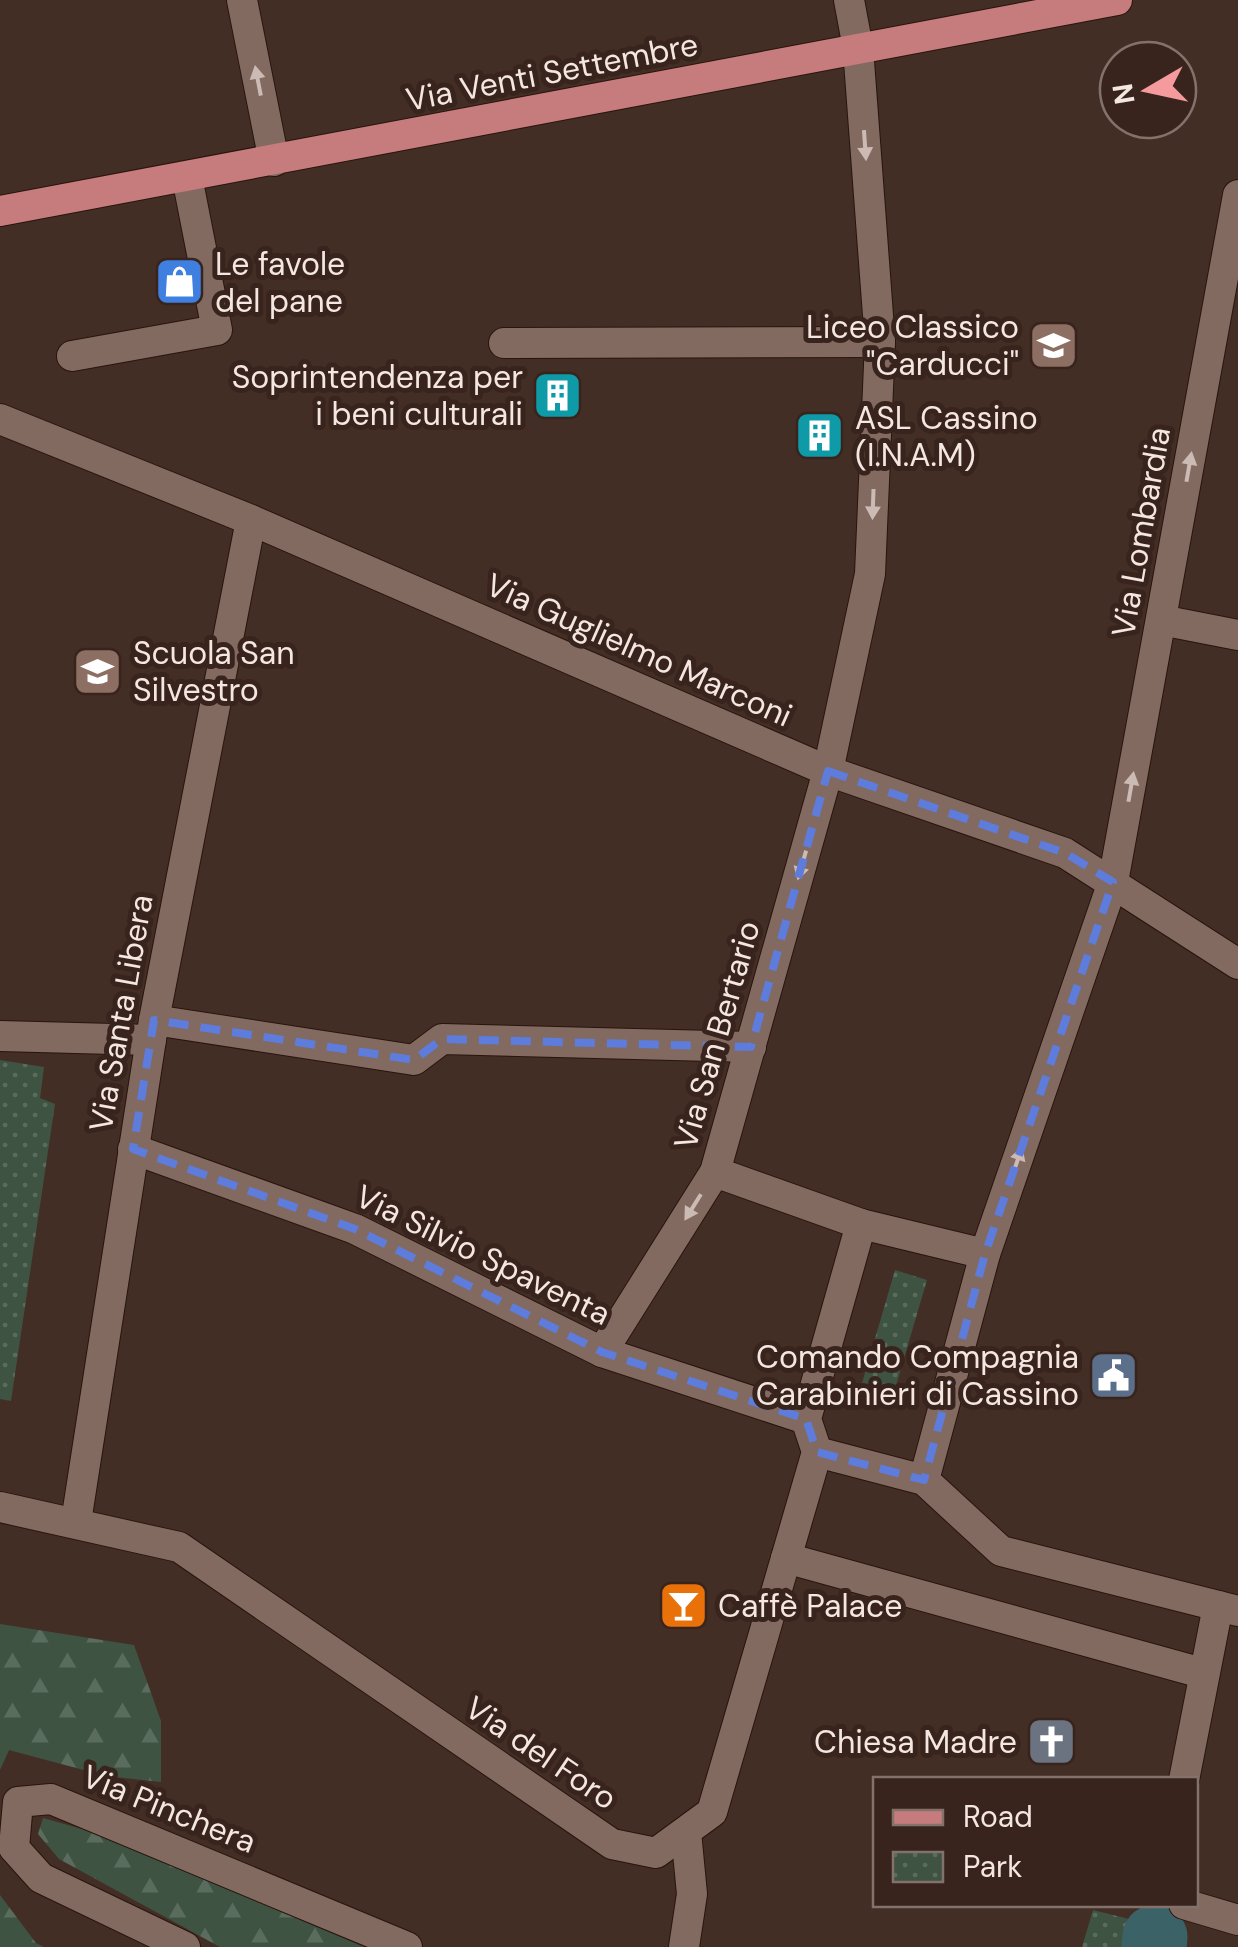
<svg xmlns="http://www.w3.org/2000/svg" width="1238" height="1947" font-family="'DM Sans',sans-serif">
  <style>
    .forest { fill: url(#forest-firs) }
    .park { fill: url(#park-dots) }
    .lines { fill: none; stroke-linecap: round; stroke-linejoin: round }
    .river { stroke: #3b6367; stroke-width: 65 }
    .minor-casing { stroke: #28150e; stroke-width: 32 }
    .major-casing { stroke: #28150e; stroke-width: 32 }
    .minor { stroke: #826a61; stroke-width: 30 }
    .major { stroke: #c67c7d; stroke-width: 30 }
    .oneway { fill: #ccbbb4 }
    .marked { fill: none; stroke: #5e7cdb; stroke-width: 8; stroke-dasharray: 20 12; stroke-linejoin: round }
    .labels { text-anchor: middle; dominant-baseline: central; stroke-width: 10; stroke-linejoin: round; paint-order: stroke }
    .street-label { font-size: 32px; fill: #f4e6e1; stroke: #38241c }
    .poi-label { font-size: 32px; fill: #f4e6e1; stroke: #38241c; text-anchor: start }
  </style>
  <defs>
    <pattern id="forest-firs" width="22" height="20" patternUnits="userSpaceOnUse" patternTransform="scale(2.5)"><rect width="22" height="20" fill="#3e5342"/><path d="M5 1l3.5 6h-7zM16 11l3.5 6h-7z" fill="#5a6c5d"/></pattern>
    <pattern id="park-dots" width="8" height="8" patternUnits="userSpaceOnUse" patternTransform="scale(2.5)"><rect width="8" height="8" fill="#3e5342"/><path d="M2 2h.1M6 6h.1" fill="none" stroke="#5a6c5d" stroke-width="1.8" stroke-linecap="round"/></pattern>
  </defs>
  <rect width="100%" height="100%" fill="#432e26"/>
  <g class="forest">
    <path d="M0,1624L134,1645L161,1721V1782L106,1776L9,1750L0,1770Z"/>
    <path d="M43,1818L89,1831L364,1947H220L59,1859L38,1834Z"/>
    <path d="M0,1895L36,1943L44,1947H0Z"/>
  </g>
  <g class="park">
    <path d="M0,1060L44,1067L40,1098L55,1104L11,1401L0,1399Z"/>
    <path d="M895,1270L927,1280L890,1406L858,1397Z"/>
    <path d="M1093,1910L1181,1932L1178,1947H1082Z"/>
  </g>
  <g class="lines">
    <path class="river" d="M1154,1947L1155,1937"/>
    <defs>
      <g id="minor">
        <path d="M242,0L274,161"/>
        <path d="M504,343L880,342"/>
        <path d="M72,356L217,330L187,177"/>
        <path d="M0,419L251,520L828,771L1065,853L1238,964"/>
        <path d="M1161,620L1238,635"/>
        <path d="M154,1020L414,1060L442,1039L751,1047"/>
        <path d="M0,1036L151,1040"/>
        <path d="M133,1149L355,1229L602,1352L806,1419"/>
        <path d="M715,1172L861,1224"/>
        <path d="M985,1254L861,1224L806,1419L817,1452L924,1480L1001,1551L1238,1611"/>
        <path d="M602,1352L715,1172L828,771L870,574L880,342L858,48L849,0"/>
        <path d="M924,1480L985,1254L1113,882L1238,195"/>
        <path d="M0,1507L179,1547L612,1844L656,1853L712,1812L817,1452"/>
        <path d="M76,1522L154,1020L251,520"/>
        <path d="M786,1558L1202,1673"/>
        <path d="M1184,1780L1218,1606"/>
        <path d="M1184,1904L1238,1920"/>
        <path d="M185,1947L41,1878L14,1848L18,1802L51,1799L407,1947"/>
        <path d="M684,1947L692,1894L686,1832"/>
      </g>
      <path id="major" d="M0,211L1117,0"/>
    </defs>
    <use href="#minor" class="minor-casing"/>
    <use href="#major" class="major-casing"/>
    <use href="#minor" class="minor"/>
    <use href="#major" class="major"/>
  </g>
  <defs><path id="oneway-solid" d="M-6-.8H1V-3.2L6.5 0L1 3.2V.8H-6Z" transform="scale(2.5)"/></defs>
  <g class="oneway">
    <use href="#oneway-solid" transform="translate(258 81) rotate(-101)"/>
    <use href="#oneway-solid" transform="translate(865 145) rotate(86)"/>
    <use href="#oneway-solid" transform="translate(1189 467) rotate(-80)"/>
    <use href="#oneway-solid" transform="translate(873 504) rotate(92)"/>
    <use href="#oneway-solid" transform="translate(1131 787) rotate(-80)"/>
    <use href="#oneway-solid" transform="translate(802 865) rotate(106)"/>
    <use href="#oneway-solid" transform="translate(1017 1162) rotate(-71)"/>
    <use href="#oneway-solid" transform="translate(693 1207) rotate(122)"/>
  </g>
  <path class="marked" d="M828,771L1065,853L1113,882L985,1254L924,1480L817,1452L806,1419L602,1352L355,1229L133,1149L154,1020L414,1060L442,1039L751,1047Z"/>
  <defs>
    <symbol id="shop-square" viewBox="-11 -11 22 22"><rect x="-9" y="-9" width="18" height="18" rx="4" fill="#3f7fe0" stroke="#38241c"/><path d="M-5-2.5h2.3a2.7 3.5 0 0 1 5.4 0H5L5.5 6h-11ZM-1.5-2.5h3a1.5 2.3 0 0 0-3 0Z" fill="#fff"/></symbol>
    <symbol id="school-square" viewBox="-11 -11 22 22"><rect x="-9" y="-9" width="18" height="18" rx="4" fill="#8d6e63" stroke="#38241c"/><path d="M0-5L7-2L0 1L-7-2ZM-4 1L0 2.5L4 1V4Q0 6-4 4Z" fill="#fff"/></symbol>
    <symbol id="building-square" viewBox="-11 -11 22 22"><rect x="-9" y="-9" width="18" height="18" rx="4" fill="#0f9aa8" stroke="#38241c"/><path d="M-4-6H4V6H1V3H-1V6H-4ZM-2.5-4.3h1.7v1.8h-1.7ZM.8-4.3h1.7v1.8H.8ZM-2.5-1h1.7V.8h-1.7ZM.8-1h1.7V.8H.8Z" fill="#fff"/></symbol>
    <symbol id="civic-square" viewBox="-11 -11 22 22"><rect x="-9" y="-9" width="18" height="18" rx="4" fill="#5c6f8a" stroke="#38241c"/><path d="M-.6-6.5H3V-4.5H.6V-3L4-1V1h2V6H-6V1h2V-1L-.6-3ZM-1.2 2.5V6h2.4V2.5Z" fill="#fff"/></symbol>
    <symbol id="bar-square" viewBox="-11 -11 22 22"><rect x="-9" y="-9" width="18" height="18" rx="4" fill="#e8710a" stroke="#38241c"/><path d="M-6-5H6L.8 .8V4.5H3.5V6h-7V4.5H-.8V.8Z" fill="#fff"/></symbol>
    <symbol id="church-square" viewBox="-11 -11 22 22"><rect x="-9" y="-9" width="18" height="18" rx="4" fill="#6b7280" stroke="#38241c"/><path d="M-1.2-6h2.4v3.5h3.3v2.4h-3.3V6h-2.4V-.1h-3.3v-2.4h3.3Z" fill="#fff"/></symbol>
  </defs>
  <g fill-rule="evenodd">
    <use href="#shop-square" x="152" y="254" width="55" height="55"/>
    <use href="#school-square" x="1026" y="318" width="55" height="55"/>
    <use href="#building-square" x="530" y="368" width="55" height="55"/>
    <use href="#building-square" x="792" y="408" width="55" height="55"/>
    <use href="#school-square" x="70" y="644" width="55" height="55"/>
    <use href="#civic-square" x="1086" y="1348" width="55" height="55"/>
    <use href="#bar-square" x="656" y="1578" width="55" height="55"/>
    <use href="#church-square" x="1024" y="1714" width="55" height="55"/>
  </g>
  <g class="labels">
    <g class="street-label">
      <text transform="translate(552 72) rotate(-11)">Via Venti Settembre</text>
      <text transform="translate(1141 532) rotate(-80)">Via Lombardia</text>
      <text transform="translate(639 650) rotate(24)">Via Guglielmo Marconi</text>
      <text transform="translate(121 1013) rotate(-80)">Via Santa Libera</text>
      <text transform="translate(717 1035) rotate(-74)">Via San Bertario</text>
      <text transform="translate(483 1255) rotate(26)">Via Silvio Spaventa</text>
      <text transform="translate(541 1753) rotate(34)">Via del Foro</text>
      <text transform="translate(169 1809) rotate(22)">Via Pinchera</text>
    </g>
    <g class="poi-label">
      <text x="215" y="264">Le favole<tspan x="215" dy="37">del pane</tspan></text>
      <text x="1019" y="327" text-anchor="end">Liceo Classico<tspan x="1019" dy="37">"Carducci"</tspan></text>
      <text x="523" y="377" text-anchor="end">Soprintendenza per<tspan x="523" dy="37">i beni culturali</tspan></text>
      <text x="855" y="418">ASL Cassino<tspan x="855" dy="37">(I.N.A.M)</tspan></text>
      <text x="133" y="653">Scuola San<tspan x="133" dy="37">Silvestro</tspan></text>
      <text x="1079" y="1357" text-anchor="end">Comando Compagnia<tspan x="1079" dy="37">Carabinieri di Cassino</tspan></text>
      <text x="718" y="1606">Caffè Palace</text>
      <text x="1017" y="1742" text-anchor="end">Chiesa Madre</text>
    </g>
  </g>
  <rect x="873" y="1777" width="325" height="130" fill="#38241c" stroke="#83726b" stroke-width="2.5"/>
  <rect x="893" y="1810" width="50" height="15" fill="#c67c7d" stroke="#83726b" stroke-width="2.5"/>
  <text x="963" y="1827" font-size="30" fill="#f4e6e1">Road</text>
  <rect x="893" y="1852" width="50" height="30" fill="url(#park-dots)" stroke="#83726b" stroke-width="2.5"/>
  <text x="963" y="1877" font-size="30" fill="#f4e6e1">Park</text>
  <g transform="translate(1148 90) rotate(261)"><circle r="48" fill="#38241c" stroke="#83726b" stroke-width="2.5"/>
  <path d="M0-8L18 38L0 25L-18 38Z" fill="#f59b9d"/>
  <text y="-15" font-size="28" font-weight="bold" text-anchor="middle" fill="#f4e6e1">N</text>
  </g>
</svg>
